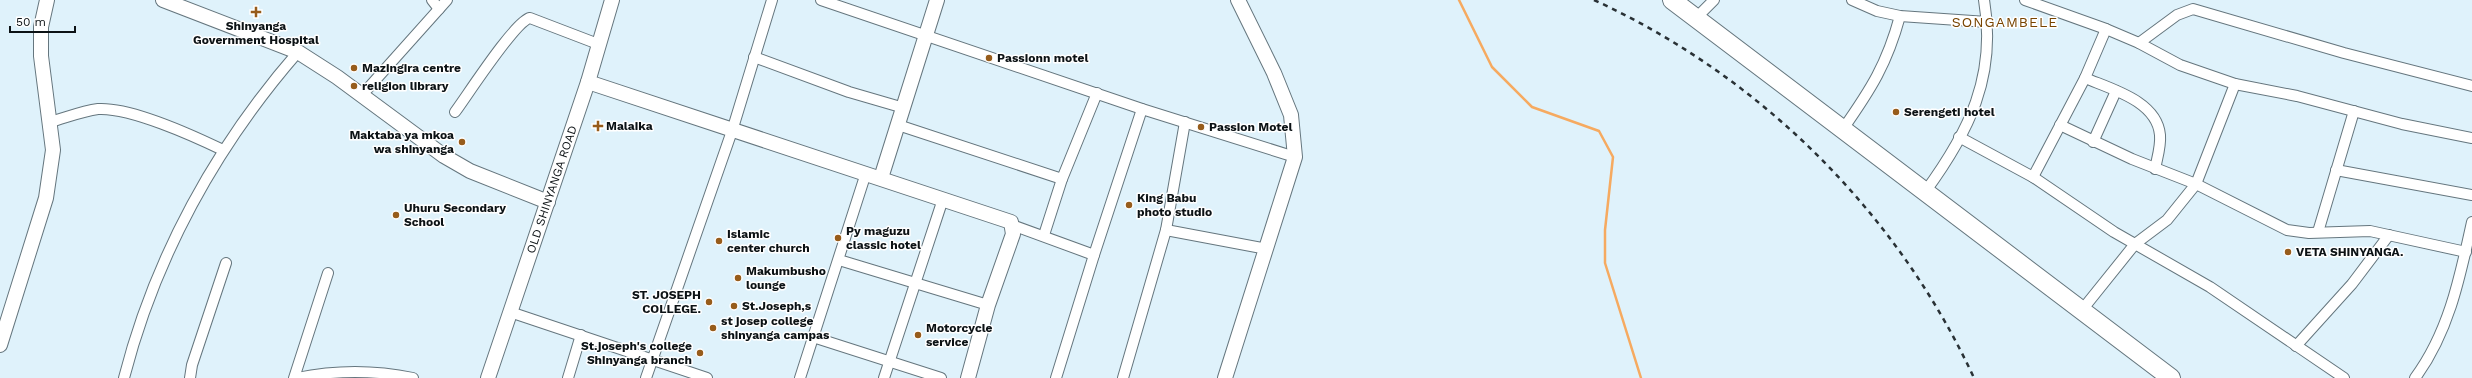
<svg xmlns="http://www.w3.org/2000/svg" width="2472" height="378" font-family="'Work Sans',sans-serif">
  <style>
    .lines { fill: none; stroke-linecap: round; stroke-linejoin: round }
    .stream { stroke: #f6aa60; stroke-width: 2.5 }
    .street-casing { stroke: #65767e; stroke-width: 12 }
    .secondary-casing { stroke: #65767e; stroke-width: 16 }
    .highway-casing { stroke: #65767e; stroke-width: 20 }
    .street { stroke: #fff; stroke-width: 10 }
    .secondary { stroke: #fff; stroke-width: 14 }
    .highway { stroke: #fff; stroke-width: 18 }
    .rail { stroke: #293135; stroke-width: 2.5; stroke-dasharray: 5 5; stroke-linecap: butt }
    .poi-dot { fill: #975c1b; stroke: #fff; stroke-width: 1.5 }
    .labels { text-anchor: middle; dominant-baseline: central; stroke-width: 3; stroke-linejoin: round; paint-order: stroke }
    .poi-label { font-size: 12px; font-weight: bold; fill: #0c1215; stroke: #fff; text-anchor: start }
    .street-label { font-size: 12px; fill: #0c1215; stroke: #fff }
    .quarter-label { font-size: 14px; letter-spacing: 1px; fill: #784400; stroke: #fff }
  </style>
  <rect width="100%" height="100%" fill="#dff2fb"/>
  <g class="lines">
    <path class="stream" d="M1459,0L1492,67L1532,107L1599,131L1613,157L1605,230V263L1641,378"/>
    <defs>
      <g id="street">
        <path d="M432,0L439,9"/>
        <path d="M821,0L1142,109L1295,157"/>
        <path d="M1852,0L1877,11L1900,16L1987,22"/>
        <path d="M2025,0L2106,29L2139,43L2180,65L2235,84L2297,96L2402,124L2472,138"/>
        <path d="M1696,18L1714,0"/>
        <path d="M2139,43L2177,15L2193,9L2344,53L2472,86"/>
        <path d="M754,57L849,92L904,108"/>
        <path d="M2085,78C2111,89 2157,101 2160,135C2161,147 2157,158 2155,169"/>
        <path d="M362,95L447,0"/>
        <path d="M455,112C467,96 515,21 530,18L598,44"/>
        <path d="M50,122C65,118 82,111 98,109C130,107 194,136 223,150"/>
        <path d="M898,125L1062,179"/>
        <path d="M2060,125L2132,159L2196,184L2287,230L2309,233L2370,231L2466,252"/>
        <path d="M1843,129C1871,89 1887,64 1900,16"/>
        <path d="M1959,137L2033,177L2114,232L2210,287L2344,378"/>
        <path d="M2093,142L2116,91"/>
        <path d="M2336,170L2472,195"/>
        <path d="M2033,177L2085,78L2106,29"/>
        <path d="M1925,192C1969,132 1997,76 1984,0"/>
        <path d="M1012,225L1094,255"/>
        <path d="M1166,230L1267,249"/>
        <path d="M2318,232L2354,111"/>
        <path d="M1044,235L1062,179L1097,93"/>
        <path d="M839,260L988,305"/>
        <path d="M2082,310L2135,244L2167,220L2196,184L2235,84"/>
        <path d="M510,312L707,378"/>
        <path d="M813,337L941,378"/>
        <path d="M2296,346L2352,284L2389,235"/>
        <path d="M124,378C155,257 216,146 298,52"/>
        <path d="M190,378L192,365L226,263"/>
        <path d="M294,378L328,273"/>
        <path d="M297,378C335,370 375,370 413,378"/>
        <path d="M568,378L581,335"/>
        <path d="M646,378L732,131L772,0"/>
        <path d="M800,378L866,173"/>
        <path d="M884,378L943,199"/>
        <path d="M1056,378L1094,255L1142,109"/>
        <path d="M1123,378L1166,230L1185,122"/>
        <path d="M2415,378C2449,332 2460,277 2472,222"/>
      </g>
      <g id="secondary">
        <path d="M163,0L298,52L337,77L444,156L470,171L548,202"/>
        <path d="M588,82L1011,222L1013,234L988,305L968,378"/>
        <path d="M881,178L937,0"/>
        <path d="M0,345L46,198L53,150L41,56V27L47,0"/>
        <path id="s1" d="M488,378L588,82L612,0"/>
        <path d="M1225,378L1295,157L1291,115L1274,73L1238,0"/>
      </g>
      <path id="highway" d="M1672,0L2171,378"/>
    </defs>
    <use href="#street" class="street-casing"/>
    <use href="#secondary" class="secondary-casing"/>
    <use href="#highway" class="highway-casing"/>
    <use href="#street" class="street"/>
    <use href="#secondary" class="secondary"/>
    <use href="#highway" class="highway"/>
    <path class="rail" d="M1594,0C1760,76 1897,212 1974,378"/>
  </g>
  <g class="poi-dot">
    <path d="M254 6h4v4h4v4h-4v4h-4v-4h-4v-4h4z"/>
    <circle cx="989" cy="58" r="4"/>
    <circle cx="354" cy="68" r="4"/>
    <circle cx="354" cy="86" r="4"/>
    <circle cx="1896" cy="112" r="4"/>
    <path d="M596 120h4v4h4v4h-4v4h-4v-4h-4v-4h4z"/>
    <circle cx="1201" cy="127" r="4"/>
    <circle cx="462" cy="142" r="4"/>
    <circle cx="1129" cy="205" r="4"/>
    <circle cx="396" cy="215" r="4"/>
    <circle cx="838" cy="238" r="4"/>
    <circle cx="719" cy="241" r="4"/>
    <circle cx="2288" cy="252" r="4"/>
    <circle cx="738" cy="278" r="4"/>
    <circle cx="709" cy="302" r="4"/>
    <circle cx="734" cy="306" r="4"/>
    <circle cx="713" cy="328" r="4"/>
    <circle cx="918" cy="335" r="4"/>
    <circle cx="700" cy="353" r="4"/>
  </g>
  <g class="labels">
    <g class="poi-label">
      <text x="256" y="26" text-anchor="middle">Shinyanga<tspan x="256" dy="14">Government Hospital</tspan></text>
      <text x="997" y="58">Passionn motel</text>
      <text x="362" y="68">Mazingira centre</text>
      <text x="362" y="86">religion library</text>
      <text x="1904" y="112">Serengeti hotel</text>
      <text x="606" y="126">Malaika</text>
      <text x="1209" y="127">Passion Motel</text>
      <text x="454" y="135" text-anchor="end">Maktaba ya mkoa<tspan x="454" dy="14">wa shinyanga</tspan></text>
      <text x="1137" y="198">King Babu<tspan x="1137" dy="14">photo studio</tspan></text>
      <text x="404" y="208">Uhuru Secondary<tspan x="404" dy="14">School</tspan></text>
      <text x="846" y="231">Py maguzu<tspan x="846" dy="14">classic hotel</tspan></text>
      <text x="727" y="234">Islamic<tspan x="727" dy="14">center church</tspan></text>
      <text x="2296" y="252">VETA SHINYANGA.</text>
      <text x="746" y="271">Makumbusho<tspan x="746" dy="14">lounge</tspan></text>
      <text x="701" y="295" text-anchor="end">ST. JOSEPH<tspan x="701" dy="14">COLLEGE.</tspan></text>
      <text x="742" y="306">St.Joseph,s</text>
      <text x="721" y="321">st josep college<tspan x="721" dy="14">shinyanga campas</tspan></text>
      <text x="926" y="328">Motorcycle<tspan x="926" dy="14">service</tspan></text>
      <text x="692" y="346" text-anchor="end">St.joseph's college<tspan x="692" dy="14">Shinyanga branch</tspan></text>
    </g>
    <g class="street-label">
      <text stroke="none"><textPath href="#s1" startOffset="199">OLD SHINYANGA ROAD</textPath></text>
    </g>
    <g class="quarter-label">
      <text x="2005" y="22">SONGAMBELE</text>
    </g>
  </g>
  <path d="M10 26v6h65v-6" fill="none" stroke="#0c1215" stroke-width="2"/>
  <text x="16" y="26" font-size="12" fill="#0c1215" stroke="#ffffff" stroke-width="3" paint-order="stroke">50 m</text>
</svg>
